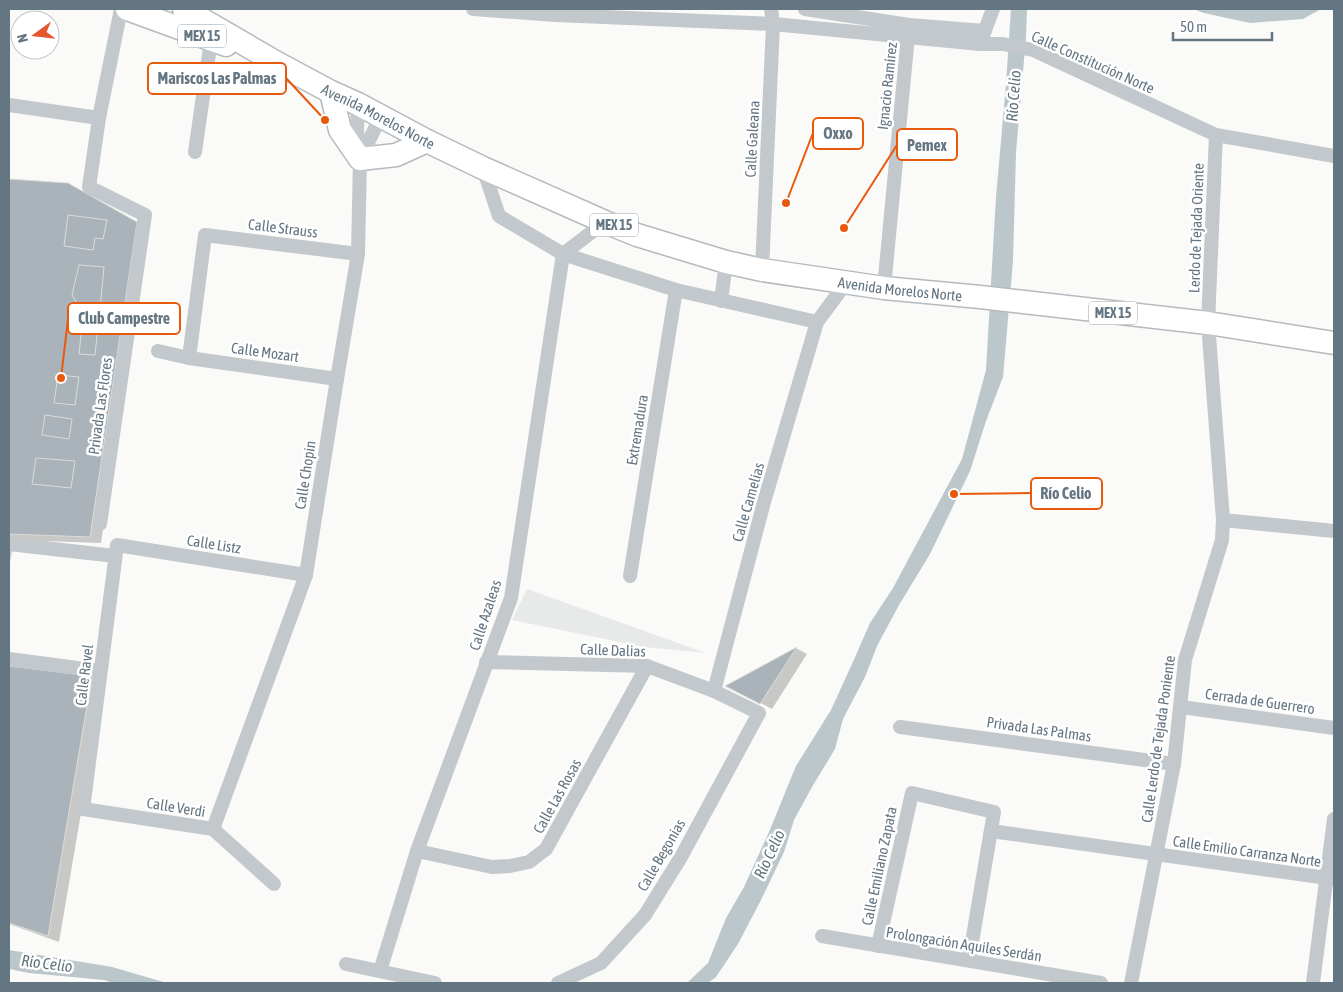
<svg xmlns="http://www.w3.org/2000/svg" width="1343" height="992" font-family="'Asap Condensed',sans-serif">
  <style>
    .built { fill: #e8e9e9 }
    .water { fill: #bbc7cb }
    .shadow { fill: #0003 }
    .building { fill: #aab3b9; stroke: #dcdcda }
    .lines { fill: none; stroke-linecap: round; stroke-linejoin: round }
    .primary-casing { stroke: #b5babe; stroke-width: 25 }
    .minor { stroke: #c3c8cc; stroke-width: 14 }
    .primary { stroke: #fff; stroke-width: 22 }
    .labels { text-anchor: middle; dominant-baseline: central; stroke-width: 5; stroke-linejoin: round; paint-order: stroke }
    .shield { fill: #fff; stroke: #939fa8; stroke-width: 1 }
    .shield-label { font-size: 14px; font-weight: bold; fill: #657683 }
    .street-label { font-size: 15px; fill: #657683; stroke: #fff }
    .water-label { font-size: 16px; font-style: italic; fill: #60757c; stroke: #fff }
    .leader { fill: none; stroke: #e8590c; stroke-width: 2 }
    .callout-dot { fill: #e8590c; stroke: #fff; stroke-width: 2 }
    .callout { fill: #fff; stroke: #e8590c; stroke-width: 2 }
    .callout-label { font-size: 16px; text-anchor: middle; font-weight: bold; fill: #657683 }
  </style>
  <rect width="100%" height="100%" fill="#fafaf8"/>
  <path class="built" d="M527,589L706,653L644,647L512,620Z"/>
  <g class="water">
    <path d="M1011,9H1027L1026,37L1016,152L1013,261L1003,377L986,421L970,471L930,554L899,605L877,646L865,677L843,719L835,749L812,787L794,820L784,852L762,898L738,944L716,977L708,983H687L708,963L726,918L744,887L769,832L796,766L831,710L852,664L870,623L893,588L962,459L986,370L996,197L1006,84Z"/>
    <path d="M1193,9H1321L1303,19L1250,23L1204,13Z"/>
    <path d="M9,950L112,967L167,983H114L104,980L29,973L9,969Z"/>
  </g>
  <g class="shadow">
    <path d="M9,180L67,185L147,230L101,543L14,540L9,568Z"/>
    <path d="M796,648L807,654L772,709L728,686Z"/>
    <path d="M9,667L92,677L103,684L59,942L9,924Z"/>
  </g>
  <g class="building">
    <path d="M9,179L68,183L137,222L90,537L9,534Z"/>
    <path d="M68,215L107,220L103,239L95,238L93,250L64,246Z"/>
    <path d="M79,265L104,267L100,309L79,307L72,295Z"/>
    <path d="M83,315L99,316L95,355L79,354Z"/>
    <path d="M58,375L79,377L75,405L54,403Z"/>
    <path d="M45,415L72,419L69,439L42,435Z"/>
    <path d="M36,458L75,461L71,488L32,484Z"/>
    <path d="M797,647L760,704L725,686Z"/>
    <path d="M9,666L92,676L48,936L9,923Z"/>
  </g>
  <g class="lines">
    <defs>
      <g id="primary">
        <path d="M127,9L226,45"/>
        <path id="s1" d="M184,9L277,63L331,92L358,104L427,141L483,168L605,222L637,235L726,262L762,270L884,288L980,297L1208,323L1334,343"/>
        <path d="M331,92L340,130L360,159L396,155L427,141"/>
      </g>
    </defs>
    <use href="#primary" class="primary-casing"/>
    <g class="minor">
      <path d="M473,9L556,15L773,24L980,44H1003L1033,50L1216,135L1334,156"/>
      <path d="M805,9L909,25L985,31"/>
      <path d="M982,38L993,9"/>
      <path d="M358,104L357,130L359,154"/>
      <path d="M9,105L99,118"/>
      <path d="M195,152L211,40"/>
      <path d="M483,168L499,216L563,254L676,290L817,322"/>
      <path d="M563,254L605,222"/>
      <path d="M762,270L773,24L771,9"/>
      <path d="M884,288L909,25"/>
      <path d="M721,301L726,262"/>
      <path d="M158,351L189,358L337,379"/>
      <path d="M189,358L205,235L358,254"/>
      <path d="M1223,520L1334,531"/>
      <path d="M100,524L145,215L89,187L99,118L121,9"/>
      <path d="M9,544L115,556"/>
      <path d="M630,576L676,290"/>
      <path d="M9,659L100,671"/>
      <path d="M486,662L647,666L714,691L759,713L681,857L645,915L601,963L558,983"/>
      <path d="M714,691L764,502L817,322L846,283"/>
      <path d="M1181,707L1334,728"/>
      <path d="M900,727L1174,764"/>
      <path d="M213,829L306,575L337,379L358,254L360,159L381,116"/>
      <path d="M991,831L1334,879"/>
      <path d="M417,851L492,867L510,866L529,862L546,849L647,666"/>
      <path d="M274,884L213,829L83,809L117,545L306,575"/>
      <path d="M822,936L1101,983"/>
      <path d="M878,946L912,793L994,812L969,960"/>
      <path d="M346,964L435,983"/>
      <path d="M380,971L417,851L511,598L563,254"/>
      <path d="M1131,983L1174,764L1185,660L1222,540L1223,520L1208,323L1216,135"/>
      <path d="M1313,983L1334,819"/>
    </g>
    <use href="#primary" class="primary"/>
  </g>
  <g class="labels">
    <g class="shield">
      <rect x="178" y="24.5" width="48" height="23" rx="4"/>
      <rect x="590" y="213.5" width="48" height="23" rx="4"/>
      <rect x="1089" y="301.5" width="48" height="23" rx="4"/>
    </g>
    <g class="shield-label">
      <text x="202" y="36">MEX 15</text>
      <text x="614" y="225">MEX 15</text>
      <text x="1113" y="313">MEX 15</text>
    </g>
    <g class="street-label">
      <text transform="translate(1093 62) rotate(24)">Calle Constitución Norte</text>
      <text transform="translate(887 86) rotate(-84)">Ignacio Ramírez</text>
      <text stroke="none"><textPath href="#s1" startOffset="222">Avenida Morelos Norte</textPath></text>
      <text transform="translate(752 139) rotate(-87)">Calle Galeana</text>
      <text transform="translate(283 228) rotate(7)">Calle Strauss</text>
      <text transform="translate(1196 228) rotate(-88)">Lerdo de Tejada Oriente</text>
      <text stroke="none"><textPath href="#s1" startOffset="776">Avenida Morelos Norte</textPath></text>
      <text transform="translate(265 352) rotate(8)">Calle Mozart</text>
      <text transform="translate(100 406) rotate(-82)">Privada Las Flores</text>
      <text transform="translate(637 430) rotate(-81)">Extremadura</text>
      <text transform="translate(305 475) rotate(-81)">Calle Chopin</text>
      <text transform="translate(748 502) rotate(-74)">Calle Camelias</text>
      <text transform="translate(214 544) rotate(9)">Calle Listz</text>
      <text transform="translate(485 615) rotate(-72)">Calle Azaleas</text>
      <text transform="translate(613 650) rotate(2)">Calle Dalias</text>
      <text transform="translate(84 675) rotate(-83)">Calle Ravel</text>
      <text transform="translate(1260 701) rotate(8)">Cerrada de Guerrero</text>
      <text transform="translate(1039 729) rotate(8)">Privada Las Palmas</text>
      <text transform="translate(1158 739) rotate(-82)">Calle Lerdo de Tejada Poniente</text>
      <text transform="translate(557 796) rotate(-61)">Calle Las Rosas</text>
      <text transform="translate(176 807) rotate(9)">Calle Verdi</text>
      <text transform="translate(1247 851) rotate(8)">Calle Emilio Carranza Norte</text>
      <text transform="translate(661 855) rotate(-60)">Calle Begonias</text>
      <text transform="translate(879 866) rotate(-78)">Calle Emiliano Zapata</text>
      <text transform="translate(964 944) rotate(9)">Prolongación Aquiles Serdán</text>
    </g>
    <g class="water-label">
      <text transform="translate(1013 96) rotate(-86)">Río Celio</text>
      <text transform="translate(769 854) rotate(-65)">Río Celio</text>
      <text transform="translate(47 963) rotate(7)">Río Celio</text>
    </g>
  </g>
  <path class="leader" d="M325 120L286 78M786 203L813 133M844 228L897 145M61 378L68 319M954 494L1031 493"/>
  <g class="callout-dot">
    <circle cx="325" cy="120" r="5"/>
    <circle cx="786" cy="203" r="5"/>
    <circle cx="844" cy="228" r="5"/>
    <circle cx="61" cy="378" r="5"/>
    <circle cx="954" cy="494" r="5"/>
  </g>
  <g class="callout">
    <rect x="148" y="63" width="138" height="31" rx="5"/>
    <rect x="813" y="118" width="50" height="31" rx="5"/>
    <rect x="897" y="129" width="60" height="31" rx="5"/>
    <rect x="68" y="303" width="112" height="31" rx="5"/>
    <rect x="1031" y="478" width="71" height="31" rx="5"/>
  </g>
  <g class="callout-label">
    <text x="217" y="84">Mariscos Las Palmas</text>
    <text x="838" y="139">Oxxo</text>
    <text x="927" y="151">Pemex</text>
    <text x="124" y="324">Club Campestre</text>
    <text x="1066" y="499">Río Celio</text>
  </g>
  <rect width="1343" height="992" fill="none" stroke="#657683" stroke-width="20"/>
  <g transform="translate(35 35) rotate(255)"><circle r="24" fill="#ffffff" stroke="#c1c8cd"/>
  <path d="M0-4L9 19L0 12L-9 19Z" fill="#e4572e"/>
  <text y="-8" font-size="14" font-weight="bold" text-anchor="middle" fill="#657683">N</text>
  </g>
  <path d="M1173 32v8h99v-8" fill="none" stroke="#657683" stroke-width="2.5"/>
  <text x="1180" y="32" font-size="15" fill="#657683" stroke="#ffffff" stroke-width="4" paint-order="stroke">50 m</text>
</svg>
